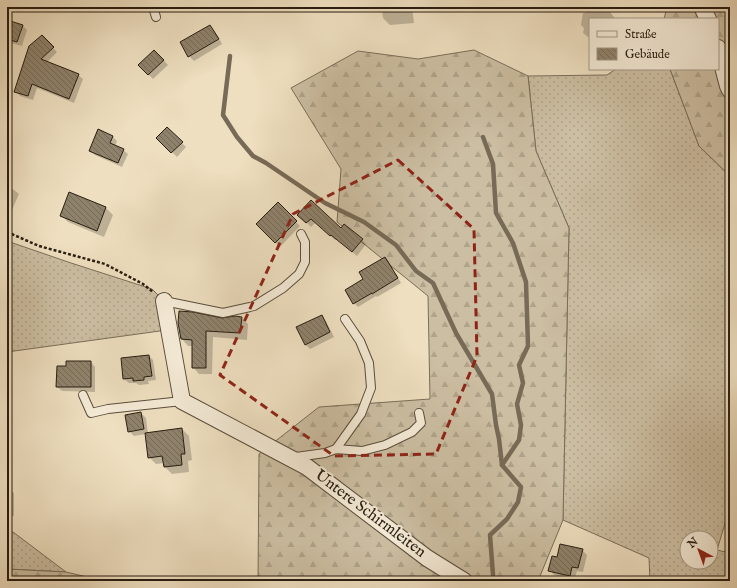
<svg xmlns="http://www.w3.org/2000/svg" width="737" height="588" font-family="'IM FELL English',serif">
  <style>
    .grass { fill: url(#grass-dots); stroke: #7a6e59; fill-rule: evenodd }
    .forest { fill: url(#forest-firs); stroke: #7a6e59 }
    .shadow { fill: #0003 }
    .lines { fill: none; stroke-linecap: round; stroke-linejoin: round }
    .stream { stroke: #776a56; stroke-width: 4.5 }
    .building { fill: url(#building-back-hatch); stroke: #281d10 }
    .lane-casing { stroke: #5a4e3c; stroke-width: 10 }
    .street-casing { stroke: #5a4e3c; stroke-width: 18 }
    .path { stroke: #281d10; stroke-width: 2.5; stroke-dasharray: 3 2; stroke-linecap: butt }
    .lane { stroke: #f4ead6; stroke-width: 8 }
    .street { stroke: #f4ead6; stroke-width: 16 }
    .marked { fill: none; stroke: #8f2418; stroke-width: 3; stroke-dasharray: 8 5; stroke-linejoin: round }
    .labels { text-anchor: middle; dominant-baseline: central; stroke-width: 4; stroke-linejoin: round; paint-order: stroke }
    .street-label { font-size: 16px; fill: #281d10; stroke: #f4ead6 }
  </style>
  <defs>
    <pattern id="grass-dots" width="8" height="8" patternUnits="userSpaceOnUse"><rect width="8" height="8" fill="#ccbea2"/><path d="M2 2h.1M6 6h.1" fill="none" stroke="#afa38a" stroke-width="1.8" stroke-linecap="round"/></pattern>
    <pattern id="forest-firs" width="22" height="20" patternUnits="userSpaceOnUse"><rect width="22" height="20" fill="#ccbea2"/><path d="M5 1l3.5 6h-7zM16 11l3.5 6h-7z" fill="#afa38a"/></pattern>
    <pattern id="building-back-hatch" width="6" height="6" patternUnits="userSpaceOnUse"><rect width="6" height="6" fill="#8f826c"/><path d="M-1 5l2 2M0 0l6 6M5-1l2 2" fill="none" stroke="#756a57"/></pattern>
  </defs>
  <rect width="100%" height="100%" fill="#eedfc0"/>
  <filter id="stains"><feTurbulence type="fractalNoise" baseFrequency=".005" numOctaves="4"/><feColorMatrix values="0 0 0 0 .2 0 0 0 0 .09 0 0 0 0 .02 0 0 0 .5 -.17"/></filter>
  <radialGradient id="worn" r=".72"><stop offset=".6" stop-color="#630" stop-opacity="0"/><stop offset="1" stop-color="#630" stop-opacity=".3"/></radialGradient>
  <g class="grass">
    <path d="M616,69H670L699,146L730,176V507L717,550L730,553V581H650L649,558L563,520L569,228L536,151L528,76L607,75ZM687,538H711V562H687Z"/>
    <path d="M7,241L71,263L152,289L164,301L167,330L7,352Z"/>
    <path d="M7,532H13L66,572L7,569Z"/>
  </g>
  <g class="forest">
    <path d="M667,7H730V176L699,146L670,69H718V19H664Z"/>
    <path d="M474,50L528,76L536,151L569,228L563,520L538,581H258L259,454L319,407L430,399L428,296L337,222L341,169L291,88L358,51L418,59Z"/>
    <path d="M7,569L66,572L104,581H7Z"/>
  </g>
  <g class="shadow">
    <path d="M379,7H412L414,23L390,25L383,18L382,10Z"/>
    <path d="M586,9L610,12L614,17V19H590V37H588L583,33L584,28L581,25L583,13H585Z"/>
    <path d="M7,21L22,25L27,30L22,46L7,42Z"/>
    <path d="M210,26L214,30L222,44L194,61L189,56Z"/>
    <path d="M42,37L57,52L47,62L78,75L83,79L74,103L37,88L33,100L20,96L16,91Z"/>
    <path d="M159,55L168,65L153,79L139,65Z"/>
    <path d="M167,128L186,147L177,157L158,138Z"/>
    <path d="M99,131L113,137L117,141L115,146L123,150L128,154L122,167L95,155L90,151Z"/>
    <path d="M7,187L14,190L19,194L12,210L7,208Z"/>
    <path d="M70,194L106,208L113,215L104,237L68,222L61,215Z"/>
    <path d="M311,202L342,230L362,240L366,244L357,256L337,239L335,240L316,222L311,227L299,215Z"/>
    <path d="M278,204L300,226L280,247L257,224Z"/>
    <path d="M385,258L389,262L401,283L377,297L376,296L358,307L354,303L365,279Z"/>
    <path d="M322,316L326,321L334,337L310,349L305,344Z"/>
    <path d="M241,318L248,324L247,340L213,337L212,374H199L193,367V346H188L182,339L222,319Z"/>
    <path d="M149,356L153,360L156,380L148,381L149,384L139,385L136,383H129L124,379L122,359Z"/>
    <path d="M91,362L95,367V392L62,391L57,387L67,367Z"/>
    <path d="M141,413L146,418L148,434L182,429L189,436L192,460L188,461L189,472L172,474L165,467L164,463L156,464L149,457L146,434L134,436L129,431Z"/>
    <path d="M7,489H9L14,493V516L7,517Z"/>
    <path d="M582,550L587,555L583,572L577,571L574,581H555L557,576L554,575L550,570L557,559Z"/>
  </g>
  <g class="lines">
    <g class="stream">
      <path d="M230,56L223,115L237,137L253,156L266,163L325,203L364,222L396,245L416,271L433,283L456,333L492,394L496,425L499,439L502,465L521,487L518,502L507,519L490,535L493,575"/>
      <path d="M483,137L493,164L496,213L513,243L526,282L528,346L519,365L523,383L517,404L521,425L519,440L502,465"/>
    </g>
  </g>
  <g class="building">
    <path d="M7,20L23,25L17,42L7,39Z"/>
    <path d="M210,25L219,39L188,57L180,42Z"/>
    <path d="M42,35L54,47L41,59L79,74L69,99L32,84L28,96L14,92L29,46Z"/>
    <path d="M154,50L164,60L148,75L138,65Z"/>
    <path d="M167,127L183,142L171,153L156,138Z"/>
    <path d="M98,129L113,136L110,143L124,149L118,163L89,151Z"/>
    <path d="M69,192L106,207L97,231L60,216Z"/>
    <path d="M311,200L341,228L344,224L363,239L352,252L331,235L330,236L311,219L306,223L297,215Z"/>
    <path d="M278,202L297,221L275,243L256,224Z"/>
    <path d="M385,257L398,278L372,294V293L353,304L345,290L363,279L359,272Z"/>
    <path d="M179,311L193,312L222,318L235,316L242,317L240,333L206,331V368H192V340L181,339L178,323Z"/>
    <path d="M322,315L330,332L305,345L296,327Z"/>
    <path d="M149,355L152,376L144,377V380L133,381V378L123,379L121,358Z"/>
    <path d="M66,361H91V387H56L57,366H66Z"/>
    <path d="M141,412L144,429L128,432L125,415Z"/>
    <path d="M182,428L185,454H181L182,465L164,467L162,456L148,458L145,433Z"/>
    <path d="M560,544L583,549L578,568L572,567L570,576L548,571L552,556L557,557Z"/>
  </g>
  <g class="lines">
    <defs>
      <g id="lane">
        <path d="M153,7L156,17"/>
        <path d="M164,301L223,313L250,307L254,306L283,288L299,274L305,262V242L301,234"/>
        <path d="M83,395L91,413L108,409L182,401"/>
        <path d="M336,449L361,414L371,388L369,363L360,341L345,319"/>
        <path d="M296,460V457L325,453L336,449L362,451L385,445L412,432L421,423L419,413"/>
      </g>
      <g id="street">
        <path d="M702,7L708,19"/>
        <path d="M718,48L728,86L730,90"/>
        <path d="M164,301L182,401L307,467L427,558L464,581"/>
      </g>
    </defs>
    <use href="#lane" class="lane-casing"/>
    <use href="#street" class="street-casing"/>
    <path class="path" d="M7,232L39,246L105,264L143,284L153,292"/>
    <use href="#lane" class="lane"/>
    <use href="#street" class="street"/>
  </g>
  <path class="marked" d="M398,160L474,229L477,356L436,454L334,456L220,375L293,214Z"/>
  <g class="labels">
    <g class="street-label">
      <text transform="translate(370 514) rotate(37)">Untere Schirmleiten</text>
    </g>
  </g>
  <rect width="737" height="588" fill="none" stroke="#eedfc0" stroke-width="24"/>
  <rect x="8" y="8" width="721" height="572" fill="none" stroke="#281d10" stroke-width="2"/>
  <rect x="12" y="12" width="713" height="564" fill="none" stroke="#281d10"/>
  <rect x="589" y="18" width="130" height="52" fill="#f4ead6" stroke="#a29887"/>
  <rect x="597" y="31" width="20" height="6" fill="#f4ead6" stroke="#a29887"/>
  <text x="625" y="38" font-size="12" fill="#281d10">Straße</text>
  <rect x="597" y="48" width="20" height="12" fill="url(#building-back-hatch)" stroke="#a29887"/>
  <text x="625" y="58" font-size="12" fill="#281d10">Gebäude</text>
  <g transform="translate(699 550) rotate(319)"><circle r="19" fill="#f4ead6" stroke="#a29887"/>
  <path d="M0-3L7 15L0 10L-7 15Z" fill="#8f2418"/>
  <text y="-6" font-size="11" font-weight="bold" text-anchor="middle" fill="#281d10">N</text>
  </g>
  <rect width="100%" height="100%" filter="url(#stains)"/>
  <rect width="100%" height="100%" fill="url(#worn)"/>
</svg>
